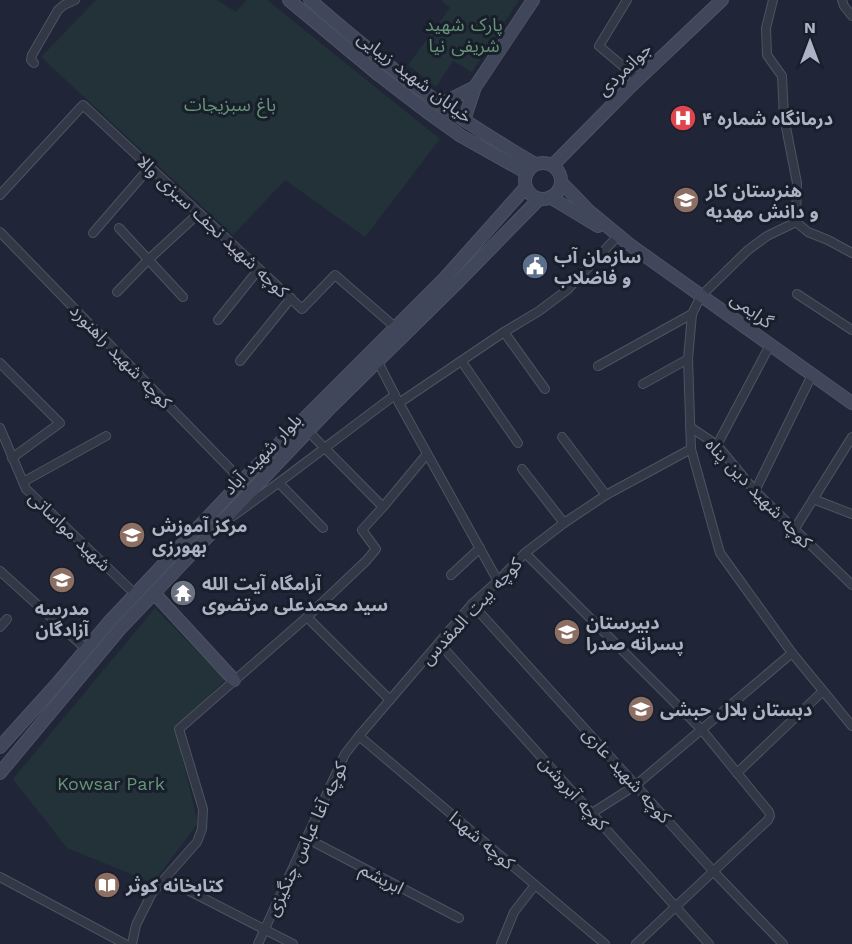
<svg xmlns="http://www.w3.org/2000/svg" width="852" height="944" font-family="'Work Sans','Noto Sans Arabic',sans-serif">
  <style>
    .green { fill: #223238 }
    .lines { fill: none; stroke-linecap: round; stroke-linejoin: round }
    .street-casing { stroke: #4e5362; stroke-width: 10 }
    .secondary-casing { stroke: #4e5362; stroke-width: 14 }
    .street { stroke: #333847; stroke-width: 8 }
    .secondary { stroke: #41475a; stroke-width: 12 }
    .labels { text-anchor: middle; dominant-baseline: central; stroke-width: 6; stroke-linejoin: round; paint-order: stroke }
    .park-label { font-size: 18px; fill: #659477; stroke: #191e2b }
    .street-label { font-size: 18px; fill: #adb2c4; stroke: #191e2b }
    .poi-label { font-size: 18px; font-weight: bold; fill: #adb2c4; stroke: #191e2b; text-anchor: start }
  </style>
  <rect width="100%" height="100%" fill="#202637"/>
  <g class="green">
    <path d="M96,0H217L236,12L247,0H267L440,139L365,237L285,180L233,235L41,57Z"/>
    <path d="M441,0H519L472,72L453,61L436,87L408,65L450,8Z"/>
    <path d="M155,608L225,680L175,728L198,823L153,883L67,848L13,779Z"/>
  </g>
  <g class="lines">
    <defs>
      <g id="street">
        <path d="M627,0L599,46L638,79"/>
        <path d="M773,0L766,28L767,55L782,76L784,117L797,183L796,222"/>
        <path d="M842,0L844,6L852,16"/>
        <path d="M34,63L31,60L32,55L58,10L64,5L75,0"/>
        <path d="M0,195L83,105L302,309L335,275L395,327"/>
        <path d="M796,222L767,236L748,250L701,296L692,314L688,359L691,449L720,553L792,653L852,726"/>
        <path d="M796,222L808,232L828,240L852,253"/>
        <path d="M119,228L183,297"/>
        <path d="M0,232L242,481"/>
        <path d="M93,233L150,167"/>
        <path d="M117,292L148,260L199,213"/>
        <path d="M797,294L852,330"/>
        <path d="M218,320L259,269"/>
        <path d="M504,332L545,389"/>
        <path d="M240,361L291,298"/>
        <path d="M378,362L399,403L498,581"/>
        <path d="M462,362L518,443"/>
        <path d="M0,363L60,423L12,458"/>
        <path d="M598,366L692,314"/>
        <path d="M643,384L688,359"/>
        <path d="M399,403L504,332L539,311L567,290L616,238"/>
        <path d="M690,427L717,445L755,491L852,585"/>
        <path d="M0,428L26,489L135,594"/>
        <path d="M308,431L383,507"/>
        <path d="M562,437L606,495"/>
        <path d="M717,445L770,345"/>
        <path d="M522,469L564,523"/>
        <path d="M23,482L106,436"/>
        <path d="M279,483L323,528"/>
        <path d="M755,491L812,375"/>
        <path d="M813,499L852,514"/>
        <path d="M233,516C288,477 341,435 395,395"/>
        <path d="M794,530L852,437"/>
        <path d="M525,553L702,730L769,812L770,816L768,820L636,944"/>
        <path d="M0,571L86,649"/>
        <path d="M451,575L480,548"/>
        <path d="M472,604L714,872L783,944"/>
        <path d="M307,617L390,700"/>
        <path d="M0,627L7,619"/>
        <path d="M439,643L709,944"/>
        <path d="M359,736L605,944"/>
        <path d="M737,773L823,691"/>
        <path d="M592,813L636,785L792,653"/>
        <path d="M306,838L459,918"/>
        <path d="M0,877L125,944"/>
        <path d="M166,879L293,944"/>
        <path d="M132,944L136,925L152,893L197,842L202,829L203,809L179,729L307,617L366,561L376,549L362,530L383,507L427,454"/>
        <path d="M258,944L345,754L359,736L472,604L498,581L525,553L564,523L606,495L691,449"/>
        <path d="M501,944L514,912L535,885"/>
      </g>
      <g id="secondary">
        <path d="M289,0L379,75L426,111L461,136L527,173"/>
        <path d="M310,0C359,43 410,84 464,120C487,135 511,150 535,164"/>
        <path d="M441,104L475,87"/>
        <path d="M464,120L475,87L533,0"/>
        <circle cx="543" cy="181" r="18"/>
        <path d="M553,165L628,89L722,0"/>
        <path d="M561,182L590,212L630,245L852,403"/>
        <path d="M550,197L598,226"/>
        <path d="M154,593L234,680"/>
        <path d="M0,747L56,685L110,621L242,481L445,278L526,187"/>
        <path d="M0,773L119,630L331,407L457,283L539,199"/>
      </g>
    </defs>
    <use href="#street" class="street-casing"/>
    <use href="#secondary" class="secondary-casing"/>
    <use href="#street" class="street"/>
    <use href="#secondary" class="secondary"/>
  </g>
  <defs>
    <symbol id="hospital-disc" viewBox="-11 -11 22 22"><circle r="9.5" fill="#e0444e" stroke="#191e2b"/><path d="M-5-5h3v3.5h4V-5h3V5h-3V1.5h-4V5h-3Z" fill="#fff"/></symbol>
    <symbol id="school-disc" viewBox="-11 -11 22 22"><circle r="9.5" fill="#8d6e63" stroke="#191e2b"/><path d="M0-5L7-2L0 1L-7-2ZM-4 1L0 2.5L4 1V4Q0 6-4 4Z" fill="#fff"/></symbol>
    <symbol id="civic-disc" viewBox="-11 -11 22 22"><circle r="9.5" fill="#5c6f8a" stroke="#191e2b"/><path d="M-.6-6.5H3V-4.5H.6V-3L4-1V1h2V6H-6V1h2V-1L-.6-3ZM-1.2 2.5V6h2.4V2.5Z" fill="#fff"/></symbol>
    <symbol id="university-disc" viewBox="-11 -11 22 22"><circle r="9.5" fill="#8d6e63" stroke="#191e2b"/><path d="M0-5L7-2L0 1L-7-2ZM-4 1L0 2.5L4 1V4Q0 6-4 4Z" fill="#fff"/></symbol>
    <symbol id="temple-disc" viewBox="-11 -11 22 22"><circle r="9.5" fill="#6b7280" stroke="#191e2b"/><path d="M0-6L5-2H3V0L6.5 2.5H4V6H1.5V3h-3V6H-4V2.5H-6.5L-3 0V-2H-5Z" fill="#fff"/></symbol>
    <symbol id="library-disc" viewBox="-11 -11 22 22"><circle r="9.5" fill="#8d6e63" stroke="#191e2b"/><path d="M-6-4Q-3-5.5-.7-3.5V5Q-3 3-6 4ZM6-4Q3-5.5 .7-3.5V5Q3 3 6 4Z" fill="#fff"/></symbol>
  </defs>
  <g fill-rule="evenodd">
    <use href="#hospital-disc" x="668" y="103" width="30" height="30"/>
    <use href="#school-disc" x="671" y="185" width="30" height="30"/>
    <use href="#civic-disc" x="520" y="251" width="30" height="30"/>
    <use href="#university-disc" x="117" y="520" width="30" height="30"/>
    <use href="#school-disc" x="47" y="565" width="30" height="30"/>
    <use href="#temple-disc" x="168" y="578" width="30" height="30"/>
    <use href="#school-disc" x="552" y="617" width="30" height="30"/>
    <use href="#school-disc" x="626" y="694" width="30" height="30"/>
    <use href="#library-disc" x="92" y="870" width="30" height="30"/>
  </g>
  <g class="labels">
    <g class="park-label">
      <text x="464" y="24">پارک شهید<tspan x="464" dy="21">شریفی نیا</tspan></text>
      <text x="230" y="104">باغ سبزیجات</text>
      <text x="111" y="783">Kowsar Park</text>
    </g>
    <g class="street-label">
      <text transform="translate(624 69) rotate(-44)">جوانمردی</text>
      <text transform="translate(415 77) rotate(37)">خیابان شهید زیبایی</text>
      <text transform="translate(213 226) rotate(43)">کوچه شهید نجف سبزی والا</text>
      <text transform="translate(752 310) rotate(36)">گرایمی</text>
      <text transform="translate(121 356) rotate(46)">کوچه شهید راهنورد</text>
      <text transform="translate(262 454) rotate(-46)">بلوار شهید آباد</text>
      <text transform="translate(759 493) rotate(46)">کوچه شهید دین پناه</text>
      <text transform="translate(70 531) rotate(44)">شهید مواساتی</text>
      <text transform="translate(471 611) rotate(-47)">کوچه بیت المقدس</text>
      <text transform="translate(627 775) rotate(48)">کوچه شهید عاری</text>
      <text transform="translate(574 793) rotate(48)">کوچه آبروشن</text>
      <text transform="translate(306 839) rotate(-65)">کوچه آغا عباس چنگیزی</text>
      <text transform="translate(482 840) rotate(40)">کوچه شهدا</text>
      <text transform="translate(382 878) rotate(28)">ابریشم</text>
    </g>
    <g class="poi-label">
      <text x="702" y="118">درمانگاه شماره ۴</text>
      <text x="706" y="190">هنرستان کار<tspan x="706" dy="21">و دانش مهدیه</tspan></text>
      <text x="554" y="256">سازمان آب<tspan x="554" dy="21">و فاضلاب</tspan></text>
      <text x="152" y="525">مرکز آموزش<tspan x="152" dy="21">بهورزی</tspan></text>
      <text x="202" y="583">آرامگاه آیت الله<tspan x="202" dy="21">سید محمدعلی مرتضوی</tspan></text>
      <text x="62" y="608" text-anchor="middle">مدرسه<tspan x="62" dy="21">آزادگان</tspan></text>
      <text x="586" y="622">دبیرستان<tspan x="586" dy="21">پسرانه صدرا</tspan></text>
      <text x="660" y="709">دبستان بلال حبشی</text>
      <text x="126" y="885">کتابخانه کوثر</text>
    </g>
  </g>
  <g transform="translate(810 42)" stroke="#191e2b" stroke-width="4.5" paint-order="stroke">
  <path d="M0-4.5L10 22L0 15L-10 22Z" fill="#adb2c4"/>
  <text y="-9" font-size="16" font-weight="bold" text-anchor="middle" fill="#adb2c4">N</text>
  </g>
</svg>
